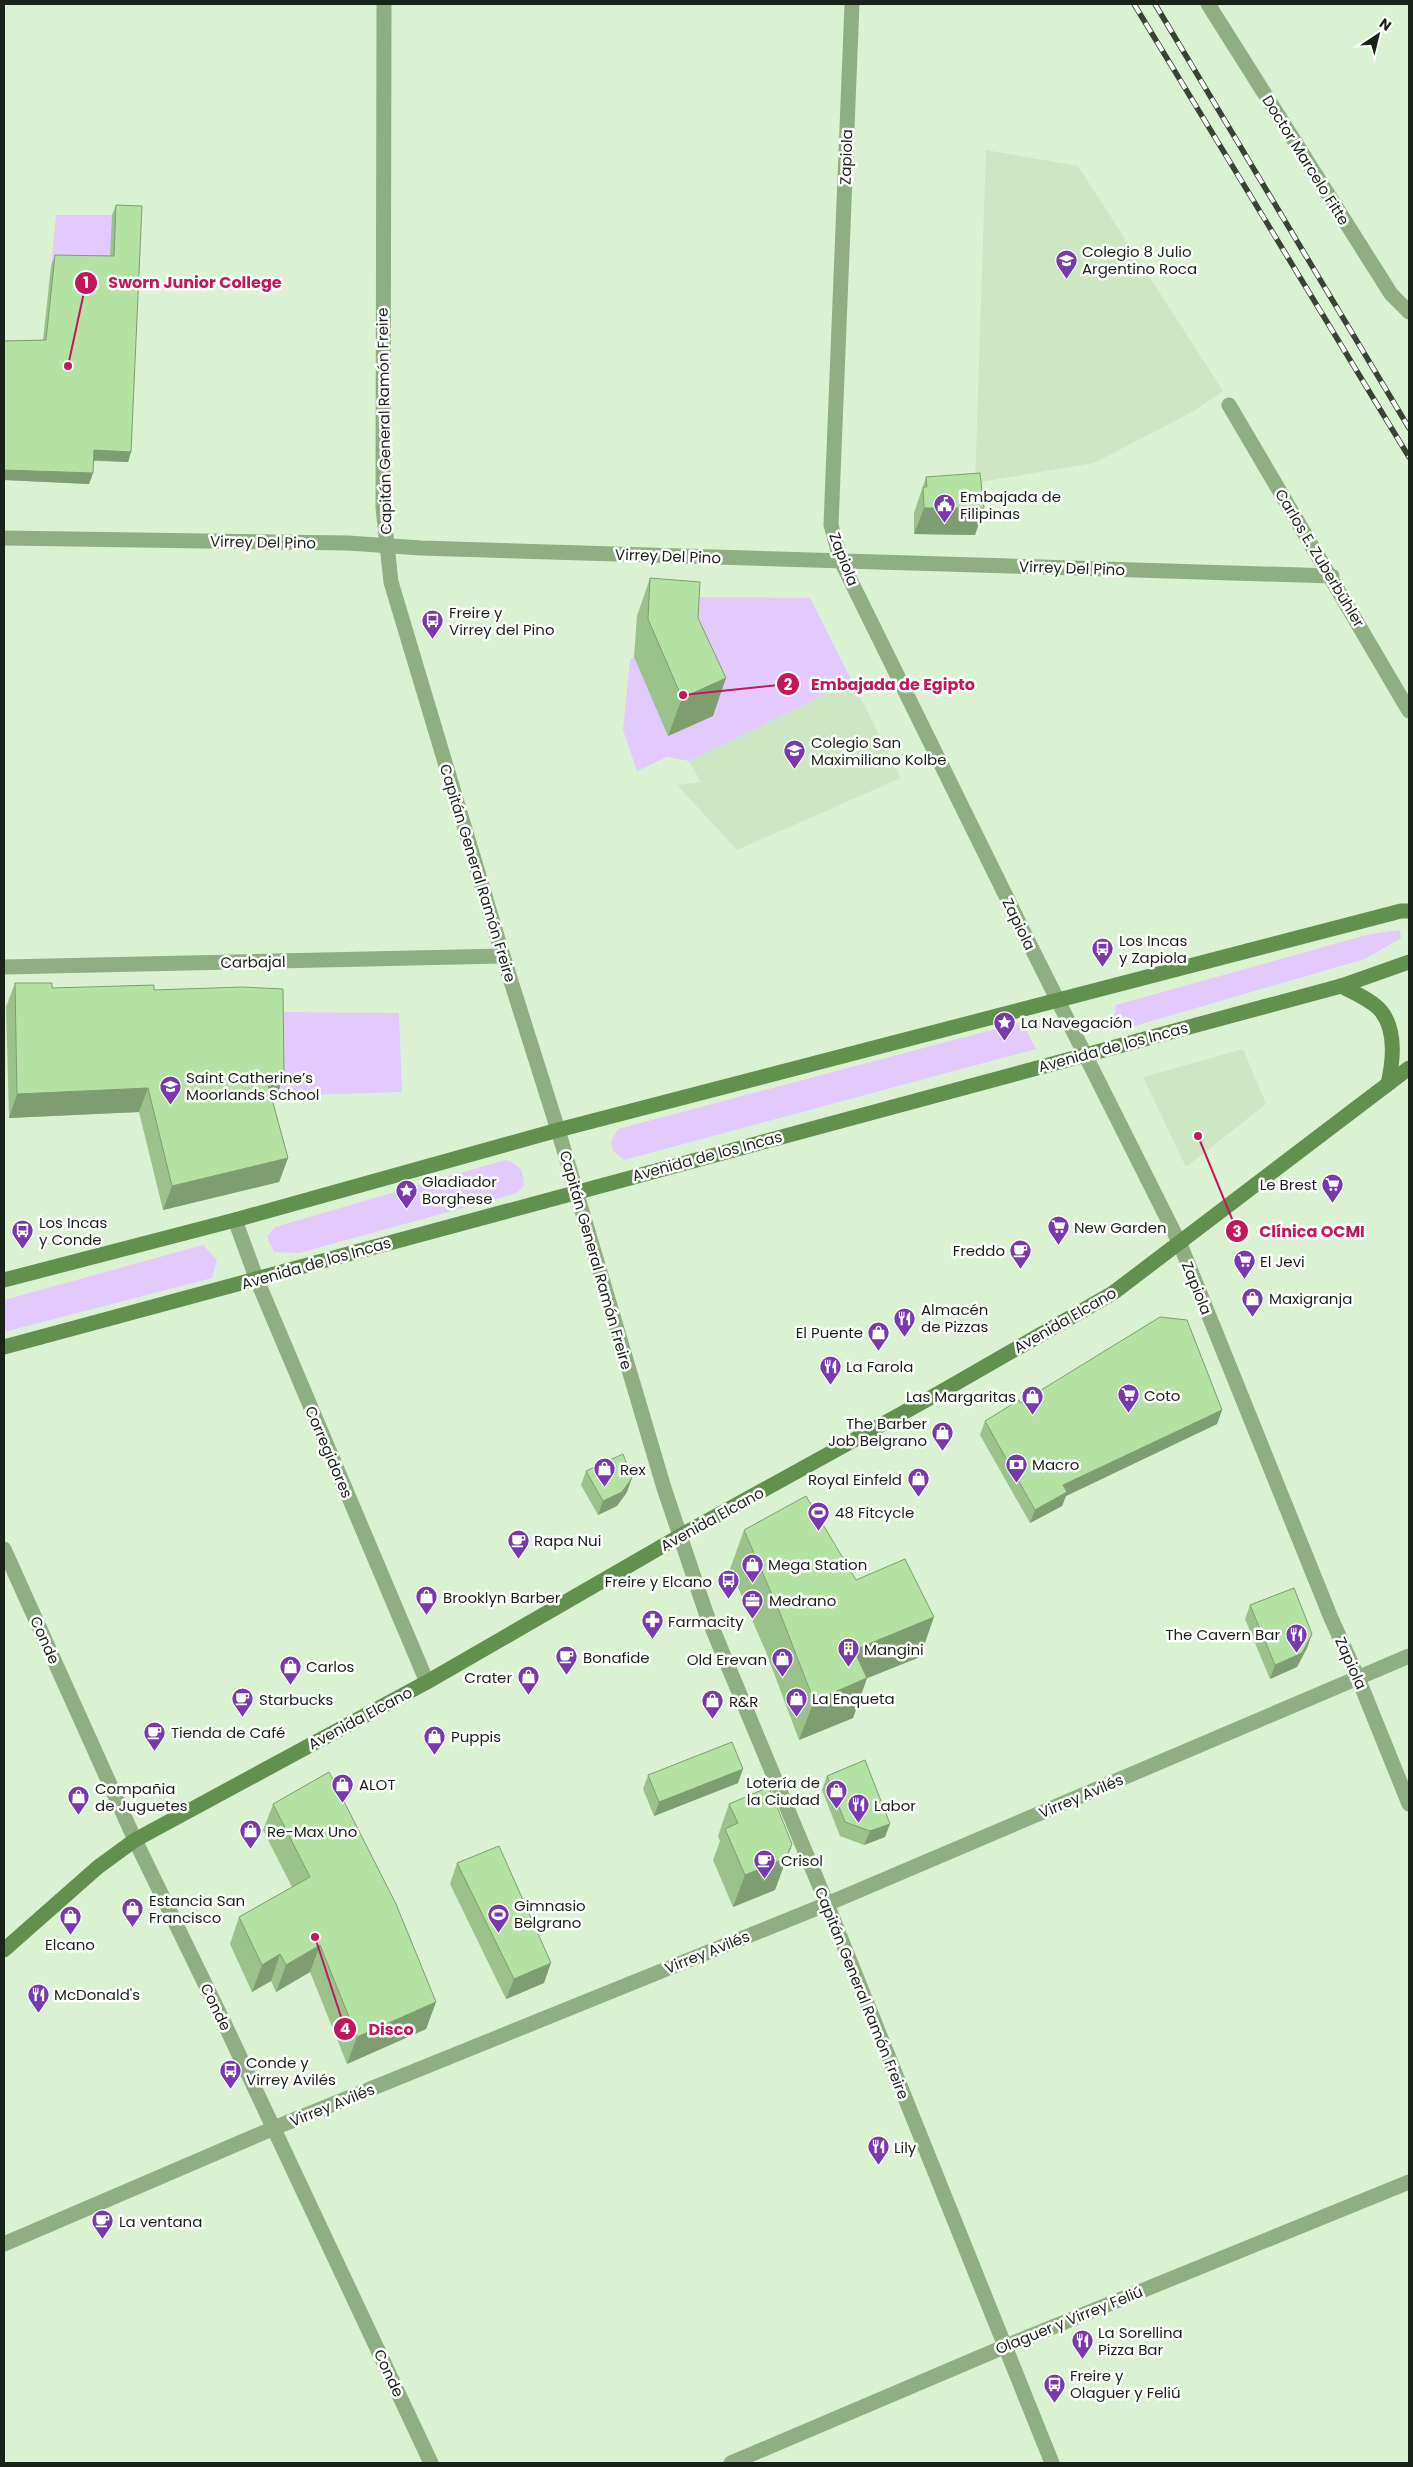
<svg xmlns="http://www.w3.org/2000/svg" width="1413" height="2467" font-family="Poppins,sans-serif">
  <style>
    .built { fill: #cce7c2 }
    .green { fill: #e2caff }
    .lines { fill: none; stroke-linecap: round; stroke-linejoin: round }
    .minor { stroke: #8fae82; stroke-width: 15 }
    .secondary { stroke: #62904e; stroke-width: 15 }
    .rail-casing { stroke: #384334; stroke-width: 5.5 }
    .rail { stroke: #fff; stroke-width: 4; stroke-dasharray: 11; stroke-linecap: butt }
    .wall { fill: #9bc28b }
    .shaded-wall { fill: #7e9e71 }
    .building { fill: #b4e2a2; stroke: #7e9e71 }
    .labels { text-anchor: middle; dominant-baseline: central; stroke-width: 5; stroke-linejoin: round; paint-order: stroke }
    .street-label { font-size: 15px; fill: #1a2317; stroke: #fff }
    .poi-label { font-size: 15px; fill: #1a2317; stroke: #fff; text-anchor: start }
    .leader { fill: none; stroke: #c2185b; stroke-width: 2 }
    .callout-dot { fill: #c2185b; stroke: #fff; stroke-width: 2 }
    .mark-label { font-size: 15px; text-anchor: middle; font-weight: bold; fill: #fff }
    .callout-label { font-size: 16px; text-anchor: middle; font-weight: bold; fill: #c2185b; stroke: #fff; stroke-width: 5; stroke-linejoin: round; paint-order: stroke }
  </style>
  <rect width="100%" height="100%" fill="#dbf2d2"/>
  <g class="built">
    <path d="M986,150L1078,166L1223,391L1194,411L1094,463L975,483Z"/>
    <path d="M852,681L901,778L737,850L677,785L701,782L689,761Z"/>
    <path d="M1243,1049L1266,1104L1186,1167L1143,1077Z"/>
  </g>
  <g class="green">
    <path d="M56,215H112L110,267L51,266Z"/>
    <path d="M688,597L810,598L852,681L689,761L667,757L637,771L623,730L630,659L634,657L668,735Z"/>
    <path d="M1400,930L1401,938L1365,959L1124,1029L1114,1016L1116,1005L1370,934Z"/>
    <path d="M282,1012L399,1013L402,1092L281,1096Z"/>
    <path d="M1022,1022L1036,1049L624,1160L613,1151L611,1142L618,1129Z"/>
    <path d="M505,1160C520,1165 523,1169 524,1185L517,1193L299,1253L274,1252L267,1237L275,1227Z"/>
    <path d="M203,1245L217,1260L212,1278L4,1332V1300Z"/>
  </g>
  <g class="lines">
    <g class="minor">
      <path d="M384,4L383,507L391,582L503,956L558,1130L664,1488L706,1613L827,1904L1052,2463"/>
      <path d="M852,4L831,525L841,561L1033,951L1180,1244L1331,1618L1358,1678L1409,1804"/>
      <path d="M1208,4L1391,294L1409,312"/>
      <path d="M1229,405L1409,711"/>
      <path d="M4,538L348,543L421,548L1332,576"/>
      <path d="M4,967L503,956"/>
      <path d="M235,1220L257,1280L427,1682"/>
      <path d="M4,1549L135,1840L226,2027L431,2463"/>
      <path d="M4,2244L274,2128L827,1904L1409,1656"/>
      <path d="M731,2463L1006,2346L1409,2182"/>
    </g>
    <g class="secondary">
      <path d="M1341,986C1354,993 1372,1000 1381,1011C1397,1031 1393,1062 1388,1084"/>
      <path d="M4,1280L235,1220L558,1130L1401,911H1409"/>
      <path d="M4,1347L1341,986L1409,962"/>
      <path d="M4,1950L98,1867L135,1840L427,1682L680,1536L939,1393L1113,1293L1409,1068"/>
    </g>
    <defs>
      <g id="rail">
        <path d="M1134,4L1409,457"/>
        <path d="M1155,4L1409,428"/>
      </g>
    </defs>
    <use href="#rail" class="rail-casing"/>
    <use href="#rail" class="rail"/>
  </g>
  <g class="wall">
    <path d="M116,205L131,452L128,462L93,461V473L89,484L4,480V341L43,340L51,266L55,255L110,256L112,215Z"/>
    <path d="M926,477L984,508L975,535L914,534V513Z"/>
    <path d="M650,578L698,618L713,716L668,736L634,657L637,616Z"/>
    <path d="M15,983L52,988L154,990L284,1076L275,1100H272L288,1158L279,1182L163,1210L139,1112L9,1118L6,1007Z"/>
    <path d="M1020,1403L1222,1410L1217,1424L1066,1496L1062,1506L1030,1523L980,1435L985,1421Z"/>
    <path d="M586,1471L627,1492L617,1506L598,1515L581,1485Z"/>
    <path d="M744,1530L856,1580L920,1657L867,1678L853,1718L799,1740L766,1652L730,1569Z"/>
    <path d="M1250,1605L1312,1634L1307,1648L1297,1667L1270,1679L1245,1619Z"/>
    <path d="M648,1775L738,1783L654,1816L643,1789Z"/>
    <path d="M827,1776L885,1837L864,1845L840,1836L822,1790Z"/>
    <path d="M273,1804L436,2002L426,2029L347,2064L310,1972L276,1992L271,1981L252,1992L230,1944L239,1917L292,1887L263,1830Z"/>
    <path d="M729,1804L780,1876L775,1890L733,1907L713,1860L720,1841L718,1836Z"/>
    <path d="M457,1863L544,1983L506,1999L450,1884Z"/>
  </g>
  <g class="shaded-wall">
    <path d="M94,450L131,452L128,462L90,460Z"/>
    <path d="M4,470L93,473L89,484L4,480Z"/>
    <path d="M924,508H984L975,535L914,534Z"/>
    <path d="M726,678L713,716L668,736L682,698Z"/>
    <path d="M284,1076L275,1100L257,1101L266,1077Z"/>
    <path d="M148,1088L139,1112L9,1118L17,1094Z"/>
    <path d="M288,1158L279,1182L163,1210L172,1186Z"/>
    <path d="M1222,1410L1217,1424L1066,1496L1062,1506L1030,1523L1035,1510L1063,1485Z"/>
    <path d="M632,1478L627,1492L617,1506L598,1515L603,1501Z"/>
    <path d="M934,1617L920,1657L840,1689L854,1650Z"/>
    <path d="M1312,1634L1307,1648L1297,1667L1270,1679L1275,1665Z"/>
    <path d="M867,1678L853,1718L799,1740L814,1701Z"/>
    <path d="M743,1769L738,1783L654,1816L659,1802Z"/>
    <path d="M890,1824L885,1837L864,1845L870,1831Z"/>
    <path d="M792,1844L775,1890L733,1907L745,1875Z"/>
    <path d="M320,1945L310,1972L276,1992L286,1965Z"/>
    <path d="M280,1954L271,1981L252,1992L262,1965Z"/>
    <path d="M551,1963L544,1983L506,1999L514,1979Z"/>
    <path d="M436,2002L426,2029L347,2064L357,2037Z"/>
  </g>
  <g class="building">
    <path d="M116,205L142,206L131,452L94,450L93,473L4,470V341L46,340L55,255L114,256Z"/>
    <path d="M980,473L984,508H924L923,487H927L926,477Z"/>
    <path d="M650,578L700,582L698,618L726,678L682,698L648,619Z"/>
    <path d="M15,983H52V988L154,985V990L242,987L283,989L284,1076L266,1077L288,1158L172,1186L148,1088L17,1094Z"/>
    <path d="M1160,1317L1187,1320L1222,1410L1063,1485L1067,1492L1035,1510L985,1421L1019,1400L1020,1403Z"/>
    <path d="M623,1454L632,1478L622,1492L603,1501L586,1471Z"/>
    <path d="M806,1496L856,1580L905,1559L934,1617L854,1650L867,1678L814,1701L780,1613L744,1530Z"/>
    <path d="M1294,1588L1312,1634L1302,1653L1275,1665L1250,1605Z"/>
    <path d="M732,1742L743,1769L659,1802L648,1775Z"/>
    <path d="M865,1760L890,1824L870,1831L845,1822L827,1776Z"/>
    <path d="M329,1772L396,1904L436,2002L357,2037L320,1945L286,1965L280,1954L262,1965L239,1917L310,1877L273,1804Z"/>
    <path d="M769,1787L792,1844L786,1858L745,1875L725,1829L738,1823L729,1804Z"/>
    <path d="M499,1846L551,1963L514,1979L457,1863Z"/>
  </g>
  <defs>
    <symbol id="school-pin" viewBox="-11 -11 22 30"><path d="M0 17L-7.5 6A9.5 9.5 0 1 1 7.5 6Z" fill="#7839ae" stroke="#fff"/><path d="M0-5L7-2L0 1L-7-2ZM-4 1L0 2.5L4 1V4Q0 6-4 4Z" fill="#fff"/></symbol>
    <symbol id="civic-pin" viewBox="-11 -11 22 30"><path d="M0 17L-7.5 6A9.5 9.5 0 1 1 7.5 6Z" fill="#7839ae" stroke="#fff"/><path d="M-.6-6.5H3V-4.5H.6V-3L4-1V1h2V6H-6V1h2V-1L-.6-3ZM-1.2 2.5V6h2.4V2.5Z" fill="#fff"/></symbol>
    <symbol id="bus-pin" viewBox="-11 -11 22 30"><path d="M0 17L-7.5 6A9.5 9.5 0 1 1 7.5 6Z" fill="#7839ae" stroke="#fff"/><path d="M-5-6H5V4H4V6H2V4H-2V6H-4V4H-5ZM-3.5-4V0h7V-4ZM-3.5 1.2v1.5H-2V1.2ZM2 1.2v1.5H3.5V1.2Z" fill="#fff"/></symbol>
    <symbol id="sight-pin" viewBox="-11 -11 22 30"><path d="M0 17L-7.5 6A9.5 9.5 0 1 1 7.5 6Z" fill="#7839ae" stroke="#fff"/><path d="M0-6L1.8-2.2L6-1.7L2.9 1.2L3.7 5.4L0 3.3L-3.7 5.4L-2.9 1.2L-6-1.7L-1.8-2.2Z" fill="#fff"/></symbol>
    <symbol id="supermarket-pin" viewBox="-11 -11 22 30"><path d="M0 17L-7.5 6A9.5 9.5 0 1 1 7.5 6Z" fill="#7839ae" stroke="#fff"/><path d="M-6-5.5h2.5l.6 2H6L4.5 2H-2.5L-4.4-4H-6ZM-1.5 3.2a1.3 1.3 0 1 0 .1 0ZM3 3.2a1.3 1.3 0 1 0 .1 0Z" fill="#fff"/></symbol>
    <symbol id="cafe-pin" viewBox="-11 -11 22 30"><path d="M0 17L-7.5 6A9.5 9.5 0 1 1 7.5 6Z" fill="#7839ae" stroke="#fff"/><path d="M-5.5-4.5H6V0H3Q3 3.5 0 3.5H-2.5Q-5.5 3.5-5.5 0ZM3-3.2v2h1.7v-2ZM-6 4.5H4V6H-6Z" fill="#fff"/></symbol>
    <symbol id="shop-pin" viewBox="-11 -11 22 30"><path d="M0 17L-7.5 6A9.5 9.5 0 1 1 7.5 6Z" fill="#7839ae" stroke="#fff"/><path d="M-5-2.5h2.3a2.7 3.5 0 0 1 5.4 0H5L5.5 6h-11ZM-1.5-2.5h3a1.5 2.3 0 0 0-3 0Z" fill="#fff"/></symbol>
    <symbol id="restaurant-pin" viewBox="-11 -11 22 30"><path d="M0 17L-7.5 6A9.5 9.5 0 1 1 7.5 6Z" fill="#7839ae" stroke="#fff"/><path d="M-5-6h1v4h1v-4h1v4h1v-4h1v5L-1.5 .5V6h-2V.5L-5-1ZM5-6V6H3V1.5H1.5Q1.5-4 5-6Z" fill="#fff"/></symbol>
    <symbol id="bank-pin" viewBox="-11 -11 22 30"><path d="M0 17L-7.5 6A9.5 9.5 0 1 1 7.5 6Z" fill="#7839ae" stroke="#fff"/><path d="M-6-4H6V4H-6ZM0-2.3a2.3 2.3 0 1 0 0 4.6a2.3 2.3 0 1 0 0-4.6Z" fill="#fff"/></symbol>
    <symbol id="stadium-pin" viewBox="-11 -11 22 30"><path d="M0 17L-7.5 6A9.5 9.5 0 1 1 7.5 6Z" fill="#7839ae" stroke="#fff"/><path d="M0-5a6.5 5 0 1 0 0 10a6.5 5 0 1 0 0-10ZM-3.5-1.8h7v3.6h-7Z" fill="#fff"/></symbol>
    <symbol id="office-pin" viewBox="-11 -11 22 30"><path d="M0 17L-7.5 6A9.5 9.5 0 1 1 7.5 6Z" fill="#7839ae" stroke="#fff"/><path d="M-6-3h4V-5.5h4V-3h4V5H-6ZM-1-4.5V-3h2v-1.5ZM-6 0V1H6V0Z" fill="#fff"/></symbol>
    <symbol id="pharmacy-pin" viewBox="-11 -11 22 30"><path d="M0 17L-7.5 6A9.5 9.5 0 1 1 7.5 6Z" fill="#7839ae" stroke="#fff"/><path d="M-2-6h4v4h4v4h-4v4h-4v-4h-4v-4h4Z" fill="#fff"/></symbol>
    <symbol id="building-pin" viewBox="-11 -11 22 30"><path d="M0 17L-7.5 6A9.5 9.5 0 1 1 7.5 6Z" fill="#7839ae" stroke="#fff"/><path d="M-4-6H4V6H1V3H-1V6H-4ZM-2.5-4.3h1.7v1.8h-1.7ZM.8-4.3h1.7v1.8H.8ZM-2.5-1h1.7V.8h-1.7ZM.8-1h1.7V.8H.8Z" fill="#fff"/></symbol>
  </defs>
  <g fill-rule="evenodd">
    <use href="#school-pin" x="1054" y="248" width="25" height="34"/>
    <use href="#civic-pin" x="932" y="492" width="25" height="34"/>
    <use href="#bus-pin" x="420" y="608" width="25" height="34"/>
    <use href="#school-pin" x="782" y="738" width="25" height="34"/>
    <use href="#bus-pin" x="1090" y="936" width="25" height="34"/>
    <use href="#sight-pin" x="992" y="1010" width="25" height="34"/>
    <use href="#school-pin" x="158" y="1074" width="25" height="34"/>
    <use href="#supermarket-pin" x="1320" y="1172" width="25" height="34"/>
    <use href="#sight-pin" x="394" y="1178" width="25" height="34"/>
    <use href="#supermarket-pin" x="1046" y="1214" width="25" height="34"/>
    <use href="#bus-pin" x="10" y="1218" width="25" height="34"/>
    <use href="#cafe-pin" x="1008" y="1238" width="25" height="34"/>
    <use href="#supermarket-pin" x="1232" y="1248" width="25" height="34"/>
    <use href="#shop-pin" x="1240" y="1286" width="25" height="34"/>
    <use href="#restaurant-pin" x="892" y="1306" width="25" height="34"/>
    <use href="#shop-pin" x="866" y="1320" width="25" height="34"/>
    <use href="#restaurant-pin" x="818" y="1354" width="25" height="34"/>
    <use href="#supermarket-pin" x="1116" y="1382" width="25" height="34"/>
    <use href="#shop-pin" x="1020" y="1384" width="25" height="34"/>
    <use href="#shop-pin" x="930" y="1420" width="25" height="34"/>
    <use href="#bank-pin" x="1004" y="1452" width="25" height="34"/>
    <use href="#shop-pin" x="592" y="1456" width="25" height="34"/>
    <use href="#shop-pin" x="906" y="1466" width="25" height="34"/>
    <use href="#stadium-pin" x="806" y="1500" width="25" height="34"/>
    <use href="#cafe-pin" x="506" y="1528" width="25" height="34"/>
    <use href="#shop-pin" x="740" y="1552" width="25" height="34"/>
    <use href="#bus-pin" x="716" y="1568" width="25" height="34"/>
    <use href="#shop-pin" x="414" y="1584" width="25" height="34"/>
    <use href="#office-pin" x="740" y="1588" width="25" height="34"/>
    <use href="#pharmacy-pin" x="640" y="1608" width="25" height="34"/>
    <use href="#restaurant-pin" x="1284" y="1622" width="25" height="34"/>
    <use href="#building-pin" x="836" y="1636" width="25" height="34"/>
    <use href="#cafe-pin" x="554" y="1644" width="25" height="34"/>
    <use href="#shop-pin" x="770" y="1646" width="25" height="34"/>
    <use href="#shop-pin" x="278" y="1654" width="25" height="34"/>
    <use href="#shop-pin" x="516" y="1664" width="25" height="34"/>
    <use href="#shop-pin" x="784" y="1686" width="25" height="34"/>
    <use href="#cafe-pin" x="230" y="1686" width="25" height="34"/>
    <use href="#shop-pin" x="700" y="1688" width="25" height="34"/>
    <use href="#cafe-pin" x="142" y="1720" width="25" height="34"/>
    <use href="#shop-pin" x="422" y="1724" width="25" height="34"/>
    <use href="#shop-pin" x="330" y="1772" width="25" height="34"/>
    <use href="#shop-pin" x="824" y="1778" width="25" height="34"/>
    <use href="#shop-pin" x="66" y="1784" width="25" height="34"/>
    <use href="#restaurant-pin" x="846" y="1792" width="25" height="34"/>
    <use href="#shop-pin" x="238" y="1818" width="25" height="34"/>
    <use href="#cafe-pin" x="752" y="1848" width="25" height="34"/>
    <use href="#shop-pin" x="120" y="1896" width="25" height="34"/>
    <use href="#stadium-pin" x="486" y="1902" width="25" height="34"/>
    <use href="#shop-pin" x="58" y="1904" width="25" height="34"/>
    <use href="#restaurant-pin" x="26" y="1982" width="25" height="34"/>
    <use href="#bus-pin" x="218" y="2058" width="25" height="34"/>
    <use href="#restaurant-pin" x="866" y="2134" width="25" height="34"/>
    <use href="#cafe-pin" x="90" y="2208" width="25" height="34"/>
    <use href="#restaurant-pin" x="1070" y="2328" width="25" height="34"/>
    <use href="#bus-pin" x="1042" y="2372" width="25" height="34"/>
  </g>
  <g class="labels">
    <g class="street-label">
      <text transform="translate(846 157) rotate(-88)">Zapiola</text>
      <text transform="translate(1306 160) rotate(58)">Doctor Marcelo Fitte</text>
      <text transform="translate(384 421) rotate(-91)">Capitán General Ramón Freire</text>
      <text transform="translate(263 542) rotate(1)">Virrey Del Pino</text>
      <text transform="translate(668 556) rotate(2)">Virrey Del Pino</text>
      <text transform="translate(1320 558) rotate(59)">Carlos E. Zuberbühler</text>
      <text transform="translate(844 559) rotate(69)">Zapiola</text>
      <text transform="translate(1072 568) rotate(2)">Virrey Del Pino</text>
      <text transform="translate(478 873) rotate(73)">Capitán General Ramón Freire</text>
      <text transform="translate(1019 924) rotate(64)">Zapiola</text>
      <text transform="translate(253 962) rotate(-1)">Carbajal</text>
      <text transform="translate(1113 1047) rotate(-15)">Avenida de los Incas</text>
      <text transform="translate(707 1156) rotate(-15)">Avenida de los Incas</text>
      <text transform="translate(596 1260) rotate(74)">Capitán General Ramón Freire</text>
      <text transform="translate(316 1263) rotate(-16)">Avenida de los Incas</text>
      <text transform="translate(1197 1288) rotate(68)">Zapiola</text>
      <text transform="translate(1065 1320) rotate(-30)">Avenida Elcano</text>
      <text transform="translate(329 1452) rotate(67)">Corregidores</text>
      <text transform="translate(712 1519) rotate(-29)">Avenida Elcano</text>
      <text transform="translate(45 1640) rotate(66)">Conde</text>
      <text transform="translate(1351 1663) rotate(66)">Zapiola</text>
      <text transform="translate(360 1718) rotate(-28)">Avenida Elcano</text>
      <text transform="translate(1081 1796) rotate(-23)">Virrey Avilés</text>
      <text transform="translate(707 1952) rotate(-22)">Virrey Avilés</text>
      <text transform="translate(862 1993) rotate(68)">Capitán General Ramón Freire</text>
      <text transform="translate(216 2007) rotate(64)">Conde</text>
      <text transform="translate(332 2105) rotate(-22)">Virrey Avilés</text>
      <text transform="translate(1069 2320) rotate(-22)">Olaguer y Virrey Feliú</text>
      <text transform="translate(389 2373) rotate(65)">Conde</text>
    </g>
    <g class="poi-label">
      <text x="1082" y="251">Colegio 8 Julio<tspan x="1082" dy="17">Argentino Roca</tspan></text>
      <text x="960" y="496">Embajada de<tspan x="960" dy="17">Filipinas</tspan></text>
      <text x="449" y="612">Freire y<tspan x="449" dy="17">Virrey del Pino</tspan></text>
      <text x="811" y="742">Colegio San<tspan x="811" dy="17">Maximiliano Kolbe</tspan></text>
      <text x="1119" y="940">Los Incas<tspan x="1119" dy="17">y Zapiola</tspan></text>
      <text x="1021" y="1022">La Navegación</text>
      <text x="186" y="1077">Saint Catherine’s<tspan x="186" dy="17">Moorlands School</tspan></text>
      <text x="422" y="1181">Gladiador<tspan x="422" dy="17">Borghese</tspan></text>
      <text x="1317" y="1184" text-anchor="end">Le Brest</text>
      <text x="39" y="1222">Los Incas<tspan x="39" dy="17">y Conde</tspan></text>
      <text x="1074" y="1227">New Garden</text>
      <text x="1005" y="1250" text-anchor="end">Freddo</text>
      <text x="1260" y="1261">El Jevi</text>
      <text x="1269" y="1298">Maxigranja</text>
      <text x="921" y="1309">Almacén<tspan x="921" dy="17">de Pizzas</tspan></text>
      <text x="863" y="1332" text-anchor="end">El Puente</text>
      <text x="846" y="1366">La Farola</text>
      <text x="1144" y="1395">Coto</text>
      <text x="1016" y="1396" text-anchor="end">Las Margaritas</text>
      <text x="927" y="1423" text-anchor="end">The Barber<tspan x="927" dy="17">Job Belgrano</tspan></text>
      <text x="1032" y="1464">Macro</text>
      <text x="620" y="1469">Rex</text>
      <text x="902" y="1479" text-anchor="end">Royal Einfeld</text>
      <text x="835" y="1512">48 Fitcycle</text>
      <text x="534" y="1540">Rapa Nui</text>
      <text x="768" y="1564">Mega Station</text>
      <text x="712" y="1581" text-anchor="end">Freire y Elcano</text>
      <text x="443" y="1597">Brooklyn Barber</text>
      <text x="769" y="1600">Medrano</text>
      <text x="668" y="1621">Farmacity</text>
      <text x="1280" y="1634" text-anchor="end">The Cavern Bar</text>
      <text x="864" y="1649">Mangini</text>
      <text x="583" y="1657">Bonafide</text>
      <text x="767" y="1659" text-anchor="end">Old Erevan</text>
      <text x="306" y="1666">Carlos</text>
      <text x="512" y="1677" text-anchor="end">Crater</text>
      <text x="812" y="1698">La Enqueta</text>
      <text x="259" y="1699">Starbucks</text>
      <text x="729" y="1701">R&amp;R</text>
      <text x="171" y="1732">Tienda de Café</text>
      <text x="451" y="1736">Puppis</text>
      <text x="820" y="1782" text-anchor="end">Lotería de<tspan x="820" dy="17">la Ciudad</tspan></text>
      <text x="359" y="1784">ALOT</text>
      <text x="95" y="1788">Compañia<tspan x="95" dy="17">de Juguetes</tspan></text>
      <text x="874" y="1805">Labor</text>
      <text x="267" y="1831">Re-Max Uno</text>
      <text x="781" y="1860">Crisol</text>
      <text x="149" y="1900">Estancia San<tspan x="149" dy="17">Francisco</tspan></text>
      <text x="514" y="1905">Gimnasio<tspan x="514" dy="17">Belgrano</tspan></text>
      <text x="70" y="1944" text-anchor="middle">Elcano</text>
      <text x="54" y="1994">McDonald's</text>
      <text x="246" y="2062">Conde y<tspan x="246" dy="17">Virrey Avilés</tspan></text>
      <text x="894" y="2147">Lily</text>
      <text x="119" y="2221">La ventana</text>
      <text x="1098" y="2332">La Sorellina<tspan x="1098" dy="17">Pizza Bar</tspan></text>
      <text x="1070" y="2375">Freire y<tspan x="1070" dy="17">Olaguer y Feliú</tspan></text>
    </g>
  </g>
  <path class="leader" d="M68 366L86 283M683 695L788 684M1198 1136L1237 1231M315 1937L345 2029"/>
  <g class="callout-dot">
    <circle cx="68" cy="366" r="5"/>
    <circle cx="683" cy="695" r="5"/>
    <circle cx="1198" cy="1136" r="5"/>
    <circle cx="315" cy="1937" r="5"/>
    <circle cx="86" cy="283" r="12"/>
    <circle cx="788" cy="684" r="12"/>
    <circle cx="1237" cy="1231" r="12"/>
    <circle cx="345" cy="2029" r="12"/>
  </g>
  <g class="mark-label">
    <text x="86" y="288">1</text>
    <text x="788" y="690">2</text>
    <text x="1237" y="1237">3</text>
    <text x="345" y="2034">4</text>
  </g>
  <g class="callout-label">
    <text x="195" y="288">Sworn Junior College</text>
    <text x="893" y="690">Embajada de Egipto</text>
    <text x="1312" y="1237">Clínica OCMI</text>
    <text x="391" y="2035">Disco</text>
  </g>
  <rect width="1413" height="2467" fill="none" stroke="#1a2317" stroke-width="10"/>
  <g transform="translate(1378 35) rotate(35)" stroke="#ffffff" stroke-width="4" paint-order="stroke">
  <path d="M0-4L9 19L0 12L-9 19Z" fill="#1a2317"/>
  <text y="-8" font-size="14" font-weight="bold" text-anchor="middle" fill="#1a2317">N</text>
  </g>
</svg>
